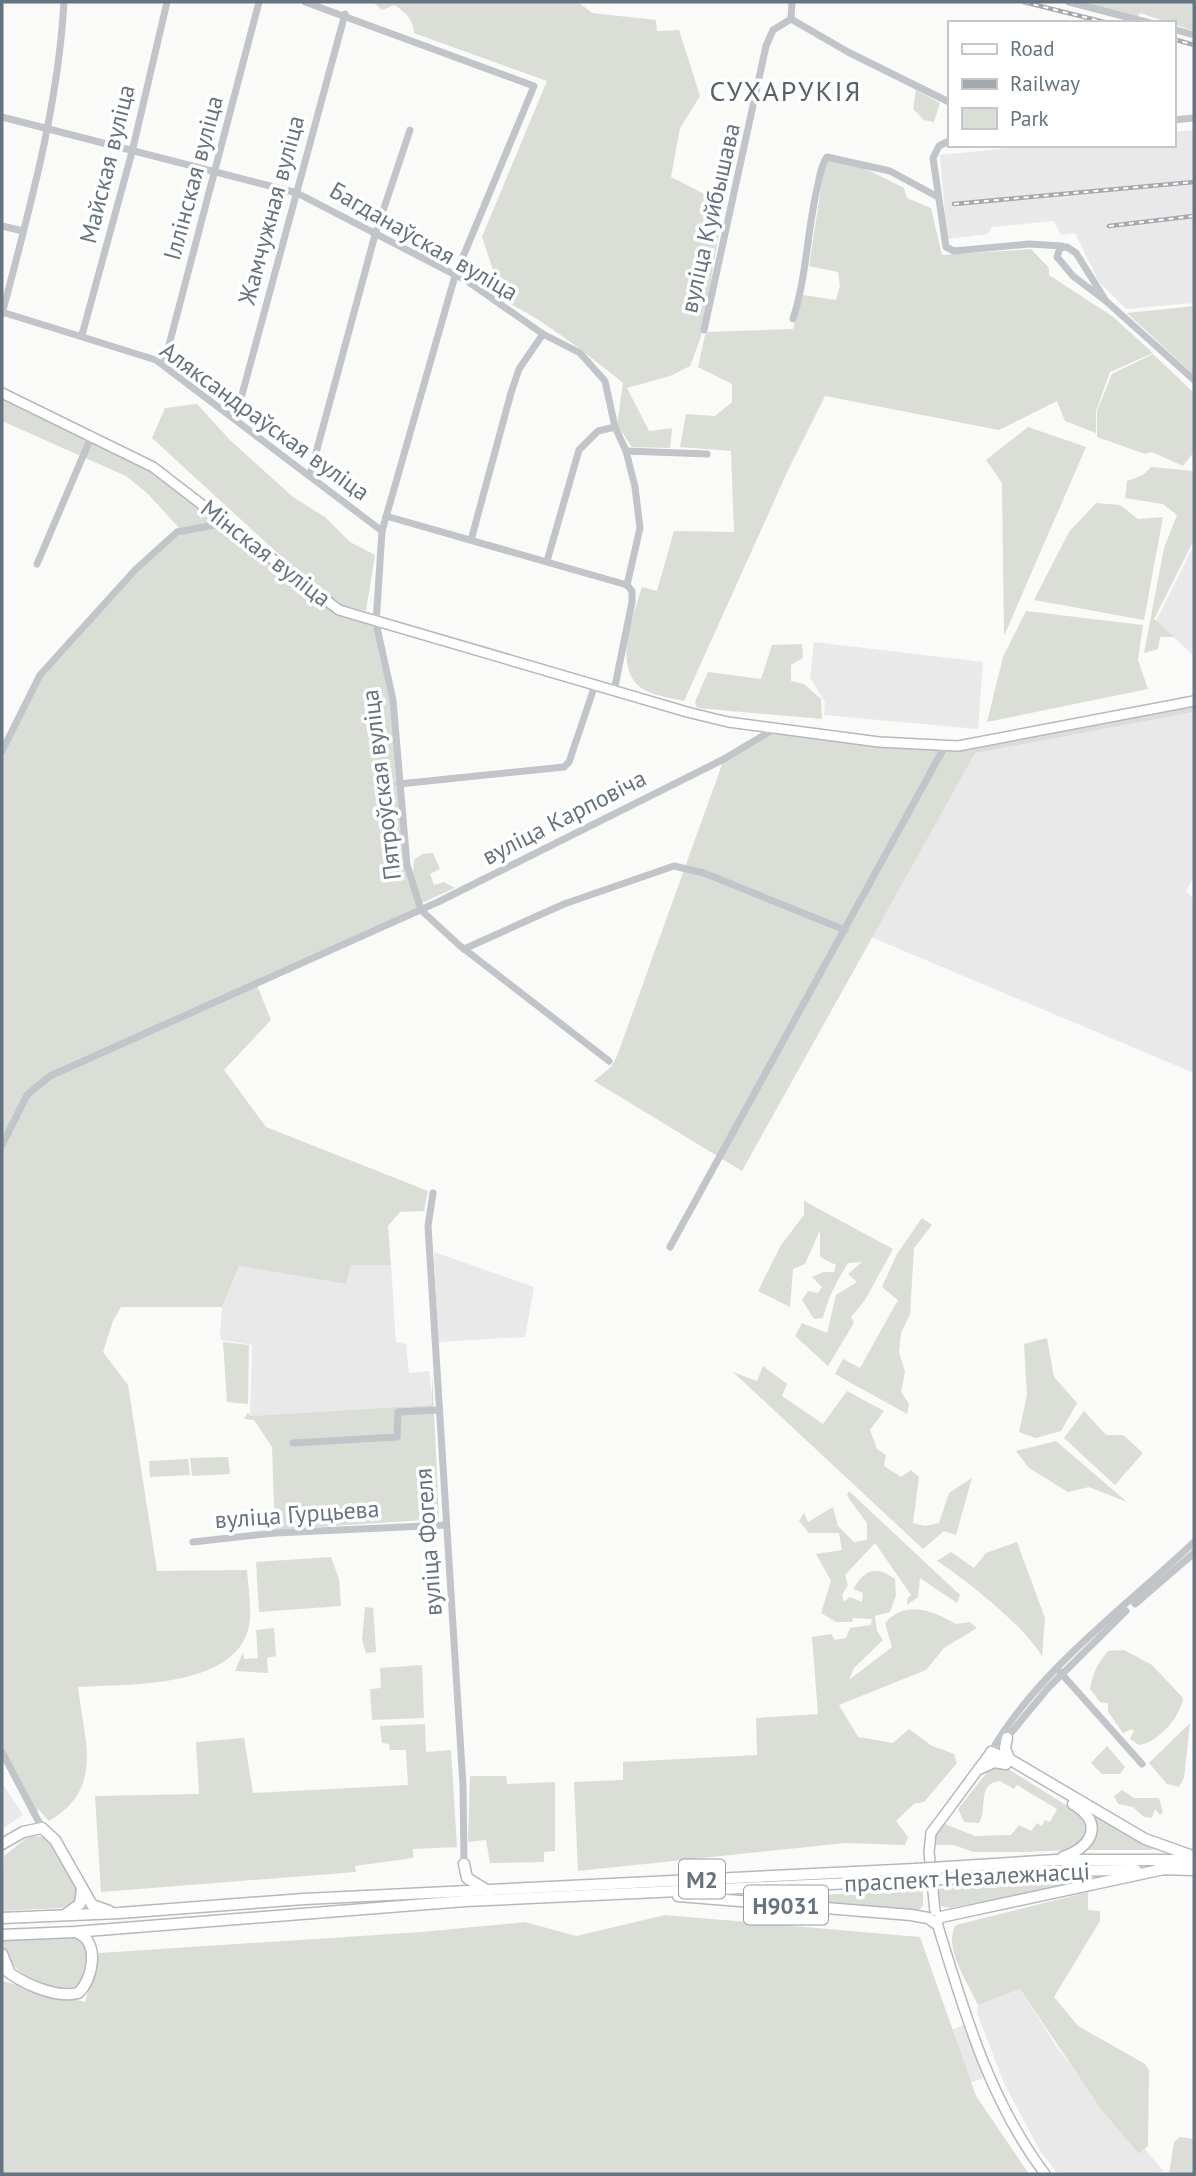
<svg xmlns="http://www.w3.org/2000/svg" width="1196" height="2176" font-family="'PT Sans',sans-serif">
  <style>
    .built { fill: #e8e9e8 }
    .green { fill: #daded7 }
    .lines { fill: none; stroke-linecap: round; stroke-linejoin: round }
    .major-casing { stroke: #b5b9bd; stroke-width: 12 }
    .highway-casing { stroke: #b5b9bc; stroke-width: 13 }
    .minor { stroke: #c1c5c9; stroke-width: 7 }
    .major { stroke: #fff; stroke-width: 9 }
    .highway { stroke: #fff; stroke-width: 10 }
    .rail-casing { stroke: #a3a9af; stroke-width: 4.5 }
    .rail { stroke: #fff; stroke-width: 2; stroke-dasharray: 5; stroke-linecap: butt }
    .highway-bridge-casing { stroke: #b5b9bc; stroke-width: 13; stroke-linecap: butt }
    .highway-bridge { stroke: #fff; stroke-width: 10 }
    .labels { text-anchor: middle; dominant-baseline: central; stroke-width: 7; stroke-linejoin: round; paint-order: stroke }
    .shield { fill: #fff; stroke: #949ea6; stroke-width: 2 }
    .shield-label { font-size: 23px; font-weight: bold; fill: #667480 }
    .street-label { font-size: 24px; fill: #667480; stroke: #fff }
    .quarter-label { font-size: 28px; letter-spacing: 2px; fill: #59636c; stroke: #fff }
  </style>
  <rect width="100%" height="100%" fill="#fafaf8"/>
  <g class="built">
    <path d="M1194,130V303L1126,309L1099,282L1075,233L1061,235L1054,221L992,227L988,234L947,239L940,155L1037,145H1173V132Z"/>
    <path d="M1194,545V656L1156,621Z"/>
    <path d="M814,642L983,662L978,729L824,715L825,702L810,677Z"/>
    <path d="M1194,712V877L1186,891L1194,899V1073L871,937L975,752Z"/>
    <path d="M434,1252L534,1287L525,1337L438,1342Z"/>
    <path d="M351,1265H391L396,1342L406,1344L409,1373L429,1371L433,1405L250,1416L252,1345L221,1340L220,1333L222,1307L239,1266L346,1284Z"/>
    <path d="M2,1783L23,1815L2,1829Z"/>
    <path d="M1020,1989L1056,2046L1139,2154L1145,2149L1163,2171L1152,2174H1058L1040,2151L1004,2083L977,2013L978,2005Z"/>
    <path d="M964,2025L984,2078L970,2083L951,2030Z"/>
  </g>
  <g class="green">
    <path d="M373,2H578L592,13L656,20L657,31L679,30L700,96L680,128L671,177L724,204L701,337L690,366L670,376L627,388L649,431L672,428L670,448L632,447L617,425L623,383C586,353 545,321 503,300L482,237L547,81L414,33C413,18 405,12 394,5L382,10Z"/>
    <path d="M1080,2H1194V31L1140,13L1138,17Z"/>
    <path d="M916,90L940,103L934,122L924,120L913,109Z"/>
    <path d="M831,158L862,167L904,188L907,198L931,208L942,255L1031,249L1049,268V275L1112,316L1153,353L1110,372L1096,411V433L1065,421L1057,401L999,430L825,396L789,468L684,701C671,698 651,695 641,688C612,666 634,614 642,587L657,591L674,531L734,532L731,451L680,447L686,414L715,416L732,402V384L698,367L705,335L707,332L793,329L803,295L836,300L840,286L838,272L809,266L825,162Z"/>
    <path d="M1194,306V375L1127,313Z"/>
    <path d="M1153,354L1194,393V452L1183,466L1152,452L1145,454L1097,437V411L1112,374Z"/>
    <path d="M2,393L137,458L321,599L376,623L392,693L407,865L421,910L257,985L271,1020L224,1070L266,1127L428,1191L424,1211L400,1212L388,1226L391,1265H351L346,1284L239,1266L222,1307H121L113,1321L103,1352L128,1385L157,1571L247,1570C248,1585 251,1603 250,1619C244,1689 130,1684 78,1687C84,1741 105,1788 49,1821L39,1810L35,1813L2,1752V751L40,675L103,606L181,530L147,493L126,476L2,421Z"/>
    <path d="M197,404L230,440L293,497L325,517L350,542L375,555L366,611L338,604L309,582L152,438L165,408Z"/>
    <path d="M1028,427L1086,447L1004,636L1002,483L986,460Z"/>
    <path d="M1151,467L1194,471V540L1154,619L1174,637H1160L1158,649L1144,653L1164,548L1177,515L1163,504L1125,498L1127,481L1143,475Z"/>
    <path d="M1096,503L1120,505L1138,519L1163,517L1144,620L1034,600L1069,532Z"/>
    <path d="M1026,611L1143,625L1138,660L1148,689L987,722L1003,657Z"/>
    <path d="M802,644L803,658L791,665V681L804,684L821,699L822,719L697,708L695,702L708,672L761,679L772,645Z"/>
    <path d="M1194,701V712L975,753L742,1171L594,1081L611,1067L617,1056L724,759L774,729L958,746Z"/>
    <path d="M433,853L440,869L430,874L434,885L444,882L455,888L422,903L413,874L414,860L422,854Z"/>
    <path d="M804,1201L893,1249L865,1300L851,1317L854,1323L828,1366L795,1336L802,1323L827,1333L836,1295L857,1282L848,1274L862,1262L848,1263C837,1281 828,1297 823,1318L814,1319L802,1300L808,1291L818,1293L822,1287L812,1277L823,1272H834L836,1265L820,1257V1230L805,1264L793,1269L790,1307L758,1291L781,1245L804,1215Z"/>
    <path d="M922,1218L932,1225L914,1248L910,1314L901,1333L899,1352L905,1372L901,1392L909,1404L907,1414L835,1374L843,1359L860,1368L898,1300L882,1287L897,1254Z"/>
    <path d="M1047,1338L1054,1377L1077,1403L1061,1431L1036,1438L1019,1432L1027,1395L1024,1344Z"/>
    <path d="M223,1342L249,1345L248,1404L227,1402Z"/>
    <path d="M763,1366L787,1384L782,1396L823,1424L847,1391L884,1411L870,1430L877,1449L886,1455L884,1466L901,1477L911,1470L919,1477L913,1523L925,1526L939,1523L949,1493L972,1478L956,1535L944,1531L923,1549L733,1372L757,1381Z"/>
    <path d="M432,1370L439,1519L275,1530L272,1447L254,1420L244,1419L248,1412L250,1416L432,1405Z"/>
    <path d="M1084,1411L1106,1435H1123L1143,1453L1115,1485L1064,1438Z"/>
    <path d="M1056,1441L1127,1502L1089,1487L1068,1492L1029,1468L1016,1451Z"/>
    <path d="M228,1457L230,1474L192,1476L190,1458Z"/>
    <path d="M188,1459L190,1475L150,1477L149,1461Z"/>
    <path d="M849,1491L960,1595L957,1603L920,1578L918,1597L907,1605V1599L911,1595L875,1543L845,1575L848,1585L842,1595L844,1602L850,1597L862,1602L863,1593L853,1589C866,1569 875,1565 895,1579L896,1595L890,1612L875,1616L877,1631L883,1640L854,1668L849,1680L892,1647L885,1623C906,1599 933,1611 956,1624L970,1622L977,1628L944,1648L926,1670L839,1705L858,1737L893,1743L909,1729L932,1746L954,1754L957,1763L924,1802L914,1804L896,1821L908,1837L905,1845L845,1843L578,1871L574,1782L623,1780V1762L757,1755L756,1718L818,1714L812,1637L831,1634L835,1640L846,1638L850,1628L871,1625L872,1619L853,1618L852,1622H836L821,1613L831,1581L816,1554L842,1550L839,1533H809L799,1521L804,1513L808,1522L833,1507L838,1526L854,1542L867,1540V1523L847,1496Z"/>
    <path d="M1017,1542L1045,1618L1042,1657C1027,1628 965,1579 937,1561L951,1552L974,1568L986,1553Z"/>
    <path d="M331,1557L339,1579L341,1606L259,1612L256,1562Z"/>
    <path d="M365,1607L373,1608L376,1652L366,1653L362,1640Z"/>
    <path d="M274,1628L276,1656L267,1658L268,1673L235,1671L243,1652L244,1659L258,1658L256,1630Z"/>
    <path d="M1124,1650L1152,1665L1183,1698C1181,1716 1158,1743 1139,1745L1130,1739L1134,1731L1132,1729L1123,1733L1108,1712V1703L1100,1702L1090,1689C1093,1673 1098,1663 1108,1651Z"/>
    <path d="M422,1665L424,1718L372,1720L370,1689L381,1688L380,1668Z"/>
    <path d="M1190,1723L1184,1778L1179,1787L1167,1784L1149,1763Z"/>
    <path d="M425,1724L426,1752L451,1750L457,1847L413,1849V1858L355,1866L356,1872L101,1892L95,1796L199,1794L196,1742L244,1738L253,1793L408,1785L406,1750H390L389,1744L382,1743L380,1726Z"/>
    <path d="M1107,1746L1125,1767L1120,1774H1102L1091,1763Z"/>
    <path d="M992,1766L1005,1767L1082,1815L1088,1830L1084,1841L1068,1850L1026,1852H973L954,1845H934L937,1832L945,1824L975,1836L1011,1835L1019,1825L1031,1831L1037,1823L1042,1826L1045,1820L1050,1822L1057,1809L1017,1785L1014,1789L1000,1781C976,1783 988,1809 979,1823L964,1822L958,1809Z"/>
    <path d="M470,1776H506L507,1784L555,1782V1851L544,1852V1862L490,1863L486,1840L468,1842Z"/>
    <path d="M1122,1790L1134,1798H1159L1163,1812L1160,1815L1155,1809L1152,1818L1144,1817L1133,1807L1118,1804L1114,1796Z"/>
    <path d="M1084,1808L1153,1848L1152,1850H1086L1096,1832Z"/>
    <path d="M29,1836L46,1837L59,1854L79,1891L75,1904L61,1908L2,1911L4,1856Z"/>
    <path d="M1097,1880L950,1908L941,1906L937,1889Z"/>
    <path d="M923,1889V1905L919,1910L753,1899Z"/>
    <path d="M1088,1892V1910L1100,1911V1921L1054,1997L1078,2026L1145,2064L1149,2070L1148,2146L1139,2154L1101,2109L1020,1989L978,2005C968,1983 942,1946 956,1925Z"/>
    <path d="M665,1915L920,1937L976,2096L1029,2174H2V1981L85,2002L99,1953L422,1932L525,1922L576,1936Z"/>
    <path d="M76,1935L87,1947C87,1962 89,1982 72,1988C42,1988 5,1973 3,1940Z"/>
    <path d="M1180,2137L1194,2139V2174H1169L1174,2142Z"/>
  </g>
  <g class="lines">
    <defs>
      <g id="major">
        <path d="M2,393L153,467L339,610L687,712L728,722L879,742L958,746L1194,701"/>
        <path d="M935,1911L929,1852L931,1833L991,1752"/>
        <path d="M937,1923C964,2011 989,2100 1045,2174"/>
      </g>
      <g id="highway">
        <path d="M1007,1738L1005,1748L1009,1759"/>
        <path d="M991,1752L1009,1759L1145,1839L1190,1855"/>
        <path d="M979,1769L994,1762L1006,1764"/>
        <path d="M2,1844L23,1832L42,1828L55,1840L92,1905L109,1911"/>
        <path d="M1063,1857C1092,1847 1105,1823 1073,1804"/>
        <path d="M464,1864L467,1878L485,1889"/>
        <path d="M947,1867L1056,1860H1194"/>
        <path d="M1158,1869L1194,1870"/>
        <path d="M948,1879L1029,1871L1136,1870"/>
        <path d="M678,1896L911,1915L928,1918L935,1923L941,1917L1164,1869"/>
        <path d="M66,1914L80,1904L82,1888"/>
        <path d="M2,1918L119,1913L304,1899L916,1869"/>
        <path d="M2,1935L74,1932L465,1901L916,1880"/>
        <path d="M2,1954L9,1971"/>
        <path d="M2,1967C19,1982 55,1999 78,1993C93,1980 100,1942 78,1933"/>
      </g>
    </defs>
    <use href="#major" class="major-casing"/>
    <use href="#highway" class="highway-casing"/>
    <g class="minor">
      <path d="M305,2L534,86L455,276L382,531L376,623L393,700L407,865L421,910L459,945L609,1061"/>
      <path d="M1069,2L1150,23"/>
      <path d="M791,19L848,52L949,102"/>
      <path d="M791,19L792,2"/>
      <path d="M1173,29L1194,35"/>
      <path d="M2,117L297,193L467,281L543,334L580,353L605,381L615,427L626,451L635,487L640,528L627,585"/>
      <path d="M1173,120L1194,118"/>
      <path d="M949,141L939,146L933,158L946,247L954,251L1029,244L1062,246"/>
      <path d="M2,226L23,231"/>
      <path d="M1106,301L1076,253L1067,247L1060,248L1057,257L1073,276L1106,301L1194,380"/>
      <path d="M2,312L156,360L382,531"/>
      <path d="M2,314C29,211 58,108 64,2"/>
      <path d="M793,319C806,279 807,235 816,193C819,182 820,166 827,157L890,171L938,197"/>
      <path d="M704,330L766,46L773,30L791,19"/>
      <path d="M82,335L132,152L167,2"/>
      <path d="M164,364L259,2"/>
      <path d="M234,416L240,402L345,14"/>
      <path d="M626,451L707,454"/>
      <path d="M310,475L375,235L410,130"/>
      <path d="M386,516L627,585"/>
      <path d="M471,540L511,393L519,369L543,334"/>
      <path d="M547,561L579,450L598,431L615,427"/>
      <path d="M37,564L92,435"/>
      <path d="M614,691L632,602V591L627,585"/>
      <path d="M2,751L40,675L135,570L177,532L226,523"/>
      <path d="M399,784L564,767L569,762L595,685"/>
      <path d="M464,949L564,904L674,866L704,873L845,930"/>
      <path d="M2,1145L27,1095L50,1076L438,902L724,759L774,729"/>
      <path d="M433,1193L428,1226L463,1785L464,1864"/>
      <path d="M670,1247L945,746"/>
      <path d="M293,1443L397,1437L398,1412L438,1410"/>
      <path d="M193,1542L275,1533L446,1525"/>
      <path d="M1135,1604L1194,1553"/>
      <path d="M1060,1672L1142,1764"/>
      <path d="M1005,1740L1048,1688L1126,1611"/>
      <path d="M2,1752L42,1828"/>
      <path d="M991,1752C1035,1673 1129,1604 1194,1542"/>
    </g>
    <use href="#major" class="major"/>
    <use href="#highway" class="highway"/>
    <defs>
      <g id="rail">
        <path d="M1024,2L1108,23"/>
        <path d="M1173,39L1194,45"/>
        <path d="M954,204L1194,182"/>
        <path d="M1109,226L1194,216"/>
      </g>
    </defs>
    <use href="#rail" class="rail-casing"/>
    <use href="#rail" class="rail"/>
    <defs>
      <g id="highway-bridge">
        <path d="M916,1869L947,1867"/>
        <path d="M916,1880L948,1879"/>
      </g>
    </defs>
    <use href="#highway-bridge" class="highway-bridge-casing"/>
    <use href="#highway-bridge" class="highway-bridge"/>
  </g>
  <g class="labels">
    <g class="shield">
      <rect x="679" y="1859.5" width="46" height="39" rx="5"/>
      <rect x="744" y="1885.5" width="84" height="39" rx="5"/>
    </g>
    <g class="shield-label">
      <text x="702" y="1879">М2</text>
      <text x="786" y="1905">Н9031</text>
    </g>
    <g class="street-label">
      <text transform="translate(107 164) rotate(-76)">Майская вуліца</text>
      <text transform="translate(193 178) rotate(-75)">Іллінская вуліца</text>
      <text transform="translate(271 210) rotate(-75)">Жамчужная вуліца</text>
      <text transform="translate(710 218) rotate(-77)">вуліца Куйбышава</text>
      <text transform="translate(424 241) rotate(30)">Багданаўская вуліца</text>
      <text transform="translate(265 421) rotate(36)">Аляксандраўская вуліца</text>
      <text transform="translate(266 553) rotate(38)">Мінская вуліца</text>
      <text transform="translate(381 785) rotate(-97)">Пятроўская вуліца</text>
      <text transform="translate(564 817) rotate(-27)">вуліца Карповіча</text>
      <text transform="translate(297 1514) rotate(-4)">вуліца Гурцьева</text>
      <text transform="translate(428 1542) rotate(-94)">вуліца Фогеля</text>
      <text transform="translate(967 1877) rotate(-3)">праспект Незалежнасці</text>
    </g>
    <g class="quarter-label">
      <text x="786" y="90">СУХАРУКІЯ</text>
    </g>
  </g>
  <rect width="1196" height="2176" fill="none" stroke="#667480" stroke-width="7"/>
  <rect x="948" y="21" width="228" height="126" fill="#ffffff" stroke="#c2c7cc" stroke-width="2"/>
  <rect x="962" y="44" width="35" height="10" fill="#ffffff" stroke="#c2c7cc" stroke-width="2"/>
  <text x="1010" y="56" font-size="21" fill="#667480">Road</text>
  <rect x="962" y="79" width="35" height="10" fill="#a3a9af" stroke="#c2c7cc" stroke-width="2"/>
  <text x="1010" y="91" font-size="21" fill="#667480">Railway</text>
  <rect x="962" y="108" width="35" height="21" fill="#daded7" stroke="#c2c7cc" stroke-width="2"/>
  <text x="1010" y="126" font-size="21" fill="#667480">Park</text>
</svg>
